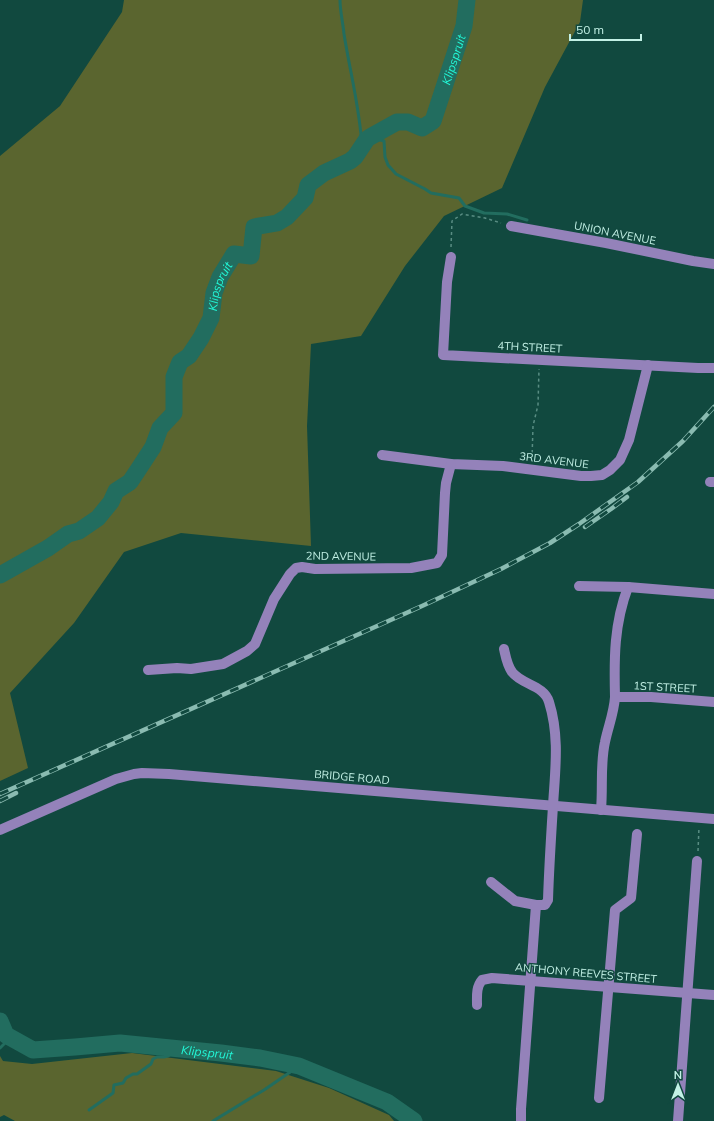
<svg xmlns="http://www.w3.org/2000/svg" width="714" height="1121" font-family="Mulish,sans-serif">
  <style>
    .green { fill: #5a652f }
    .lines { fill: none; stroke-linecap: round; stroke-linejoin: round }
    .stream { stroke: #226d5f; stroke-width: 3 }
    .river { stroke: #226d5f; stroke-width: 17 }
    .path { stroke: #598d83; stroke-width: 1.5; stroke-dasharray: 3 3; stroke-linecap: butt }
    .minor { stroke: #9482ba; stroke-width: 10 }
    .rail-casing { stroke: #8abbb1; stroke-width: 4.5 }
    .rail { stroke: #11493f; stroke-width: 3; stroke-dasharray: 9; stroke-linecap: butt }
    .labels { text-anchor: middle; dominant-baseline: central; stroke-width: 3; stroke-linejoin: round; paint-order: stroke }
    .street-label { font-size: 11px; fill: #c3f1e6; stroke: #11493f }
    .water-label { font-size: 12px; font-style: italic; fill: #22f7d7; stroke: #11493f }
  </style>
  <rect width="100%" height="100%" fill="#11493f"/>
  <g class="green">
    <path d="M124,0H583L580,22L545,87L502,188L444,216L405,266L361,336L311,344L307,426L311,546L181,533L124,552L74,623L10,693L28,768L0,781V156L60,106L122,12Z"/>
    <path d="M132,1053L276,1071L329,1088L389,1115L394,1121H15L4,1115L0,1117V1056L3,1061L32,1064Z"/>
  </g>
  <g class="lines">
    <g class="stream">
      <path d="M340,0C340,11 343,23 344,34C350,72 360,109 362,147"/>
      <path d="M370,137L384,141L385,157L388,165L396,174L425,189L431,193L459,198L465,206L484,213L507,214L527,220"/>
      <path d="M0,1048L10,1038"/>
      <path d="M89,1110L113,1093L114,1085L123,1083L126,1078L133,1074H137L151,1064L153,1059L157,1057H164L168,1056L180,1049"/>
      <path d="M213,1121L264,1090L299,1066"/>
    </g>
    <g class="river">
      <path id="s1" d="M0,575L48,548L68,534L79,531L98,518L111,502L116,491L130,482L138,470L153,447L160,428L174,413V377L180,362L189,356L201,338L211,318L214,293L220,277L234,254L251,256L254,227L277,223L287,217L305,198L308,185L324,173L350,161L355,157L367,139L370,137L397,122H408L422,128L433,121L464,26L467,0"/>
      <path id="s2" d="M0,1021L6,1035L33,1050L75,1047L120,1043L221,1053L260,1058L299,1066L387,1102L414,1121"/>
    </g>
    <g class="path">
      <path d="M451,247L452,221L462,214L485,218L501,223"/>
      <path d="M532,459L533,426L538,405L539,369"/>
      <path d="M698,851L699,827"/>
    </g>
    <g class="minor">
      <path d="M511,226L606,243L693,261L714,264"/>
      <path d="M451,257L447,282L443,355L698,368H714"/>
      <path d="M382,455L451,464L503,466L581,476H591L602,475L610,470L620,460L629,440L648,365"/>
      <path d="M710,482H714"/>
      <path d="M579,586L628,587L714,594"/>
      <path d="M148,670L177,668L191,669L223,664L247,651L255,644L274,599L290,574L296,568L302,567L315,569L411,568L437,563L442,555L445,493L446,483L451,464"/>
      <path d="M615,697H651L714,702"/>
      <path d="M601,810C603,787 600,764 605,742C608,727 614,713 615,697C614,658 614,624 628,587"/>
      <path d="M0,830L116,779L134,774L142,773L169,774L714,819"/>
      <path d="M491,882L515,901L536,905H545L548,900C549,869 551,837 553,806C555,771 560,737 549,702C544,685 522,685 512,672C507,665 506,658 504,649"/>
      <path d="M477,1005C477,996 476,987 482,980L492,978L714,995"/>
      <path d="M599,1098L615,910L631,898L637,834"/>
      <path d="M521,1121V1109L536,905"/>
      <path d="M678,1121L697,861"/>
    </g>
    <defs>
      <g id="rail">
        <path d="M585,527L611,509L627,497"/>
        <path d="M0,794L422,606L501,569L550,543L579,524L638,482L683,441L714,407"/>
        <path d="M0,801L16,793"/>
      </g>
    </defs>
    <use href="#rail" class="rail-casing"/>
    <use href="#rail" class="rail"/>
  </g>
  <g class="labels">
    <g class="street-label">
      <text transform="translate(615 233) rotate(11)">UNION AVENUE</text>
      <text transform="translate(530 347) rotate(3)">4TH STREET</text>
      <text transform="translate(554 460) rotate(7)">3RD AVENUE</text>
      <text transform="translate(341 556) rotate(1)">2ND AVENUE</text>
      <text transform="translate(665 687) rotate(3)">1ST STREET</text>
      <text transform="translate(352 777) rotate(5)">BRIDGE ROAD</text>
      <text transform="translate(586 973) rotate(5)">ANTHONY REEVES STREET</text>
    </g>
    <g class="water-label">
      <text stroke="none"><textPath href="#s1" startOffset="758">Klipspruit</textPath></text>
      <text stroke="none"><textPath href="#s1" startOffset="386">Klipspruit</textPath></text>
      <text stroke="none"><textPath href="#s2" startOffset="221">Klipspruit</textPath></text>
    </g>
  </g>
  <g transform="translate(678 1085)" stroke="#11493f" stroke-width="3" paint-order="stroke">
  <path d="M0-3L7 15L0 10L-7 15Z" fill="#c3f1e6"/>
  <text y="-6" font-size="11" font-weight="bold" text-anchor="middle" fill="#c3f1e6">N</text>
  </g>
  <path d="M570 34v6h71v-6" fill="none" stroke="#c3f1e6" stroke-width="2"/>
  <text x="576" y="34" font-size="12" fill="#c3f1e6" stroke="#11493f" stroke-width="3" paint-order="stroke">50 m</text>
</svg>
